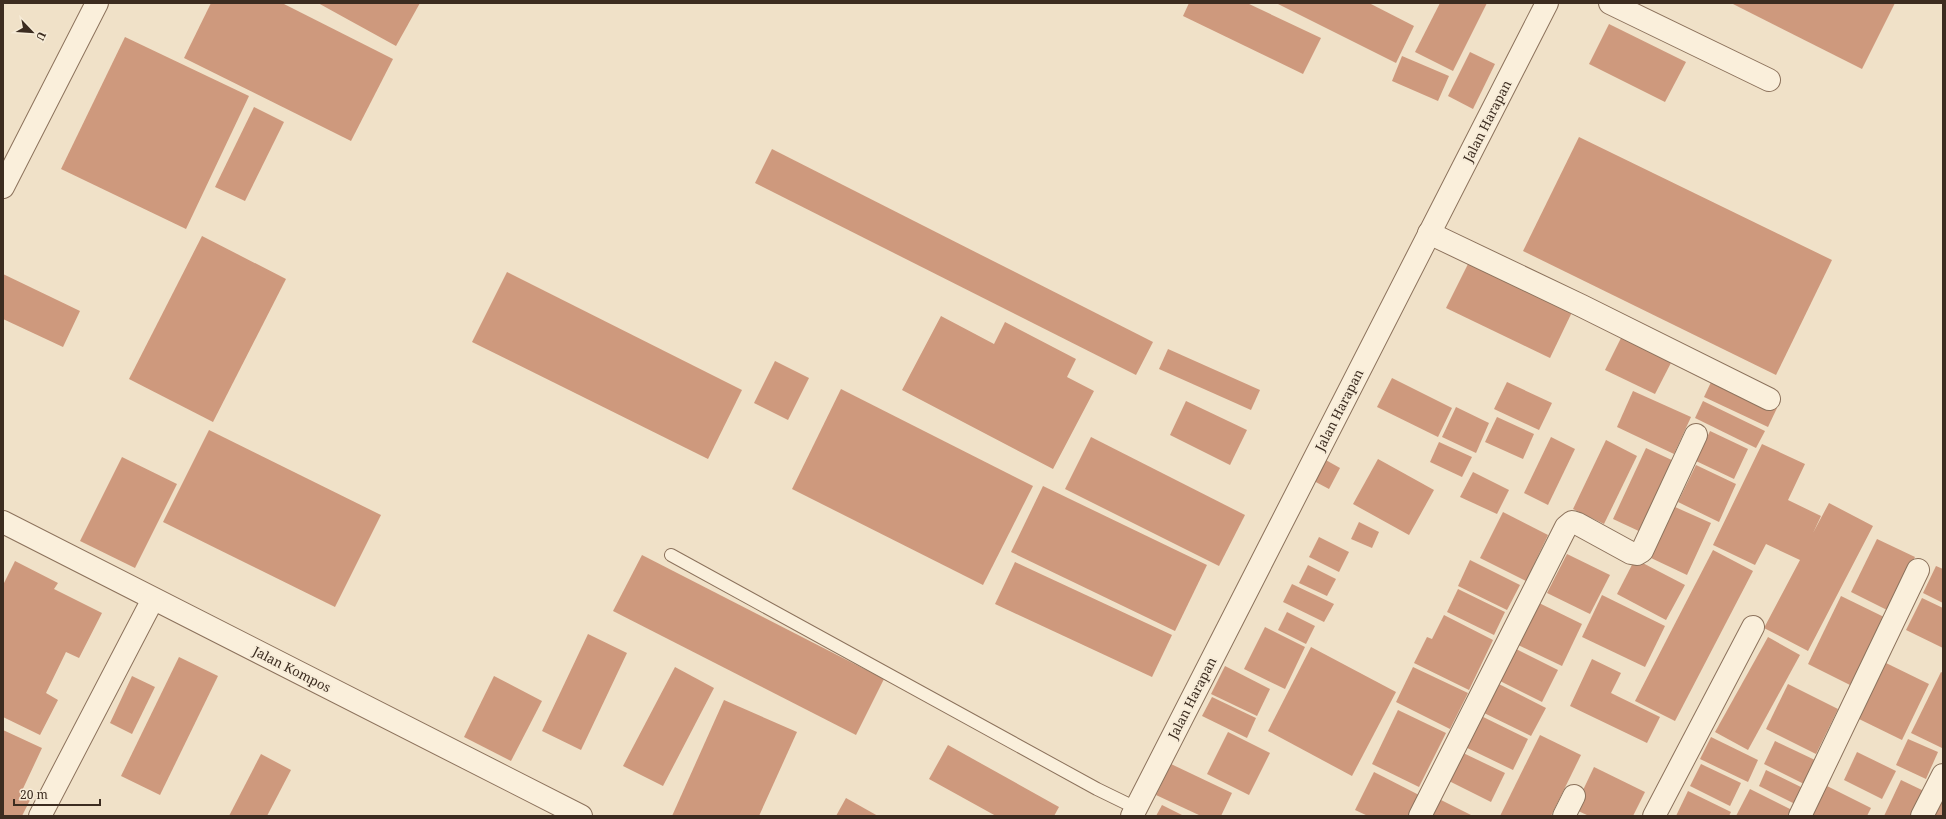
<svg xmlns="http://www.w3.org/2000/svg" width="1946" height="819" font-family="'Noto Serif',serif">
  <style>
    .building { fill: #ce997d }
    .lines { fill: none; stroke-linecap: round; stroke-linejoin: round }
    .lane-casing { stroke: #8c725c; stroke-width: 14 }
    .street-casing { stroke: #8c725c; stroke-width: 24 }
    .lane { stroke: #faefdb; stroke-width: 12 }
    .street { stroke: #faefdb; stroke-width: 22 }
    .labels { text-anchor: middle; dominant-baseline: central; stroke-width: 4; stroke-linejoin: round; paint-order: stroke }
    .street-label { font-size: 13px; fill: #3c2c20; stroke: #f7ecd8 }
  </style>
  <rect width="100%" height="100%" fill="#f0e1c8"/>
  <g class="building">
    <path d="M211,3H282L393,59L351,141L184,58Z"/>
    <path d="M318,3H420L396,46Z"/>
    <path d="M1189,3H1247L1321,38L1303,74L1183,16Z"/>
    <path d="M1276,3H1369L1414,26L1396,63Z"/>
    <path d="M1440,3H1487L1453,71L1415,52Z"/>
    <path d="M1731,3H1895L1862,69Z"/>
    <path d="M1609,24L1686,62L1665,102L1589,64Z"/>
    <path d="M125,37L249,96L186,229L61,169Z"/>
    <path d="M1470,52L1495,64L1473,109L1448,96Z"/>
    <path d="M1402,56L1449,76L1438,101L1392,81Z"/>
    <path d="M254,107L284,122L245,201L215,187Z"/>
    <path d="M1579,137L1832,260L1776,375L1523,251Z"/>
    <path d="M772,149L1153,342L1136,375L755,183Z"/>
    <path d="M202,236L286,279L213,422L129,379Z"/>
    <path d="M1471,258L1574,308L1550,358L1446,308Z"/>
    <path d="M507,272L742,390L708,459L472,342Z"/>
    <path d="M3,274L80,311L63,347L3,319Z"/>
    <path d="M941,316L994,344L1005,322L1076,359L1067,377L1094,391L1053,469L902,390Z"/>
    <path d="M1625,330L1675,355L1655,394L1605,370Z"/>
    <path d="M1168,349L1260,390L1251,410L1159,369Z"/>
    <path d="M775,361L809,378L788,420L754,403Z"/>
    <path d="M1392,378L1452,408L1438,437L1377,407Z"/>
    <path d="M1713,378L1777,408L1768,427L1704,397Z"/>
    <path d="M1507,382L1552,403L1539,430L1494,409Z"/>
    <path d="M841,389L1033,486L983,585L792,489Z"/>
    <path d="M1633,391L1691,417L1674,454L1617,427Z"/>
    <path d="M1186,401L1247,430L1230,465L1170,435Z"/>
    <path d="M1703,401L1765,431L1756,448L1695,418Z"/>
    <path d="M1456,407L1489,423L1476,453L1442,437Z"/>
    <path d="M1497,417L1534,434L1523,459L1485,442Z"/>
    <path d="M209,430L381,515L335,607L163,522Z"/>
    <path d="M1710,431L1748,449L1734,479L1696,461Z"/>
    <path d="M1091,437L1245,515L1219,566L1065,489Z"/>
    <path d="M1551,437L1575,449L1548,505L1524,493Z"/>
    <path d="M1606,440L1637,456L1604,524L1573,509Z"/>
    <path d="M1439,442L1472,457L1462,477L1430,462Z"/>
    <path d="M1762,444L1805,464L1788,500L1821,516L1813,533L1829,503L1873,526L1808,651L1764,628L1800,560L1766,544L1755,565L1713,545Z"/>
    <path d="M1646,448L1676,462L1643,533L1613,519Z"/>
    <path d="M122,457L177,484L135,568L80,541Z"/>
    <path d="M1324,459L1340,468L1329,489L1312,480Z"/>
    <path d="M1378,459L1434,490L1409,535L1353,504Z"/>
    <path d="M1696,465L1736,484L1719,522L1678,502Z"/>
    <path d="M1473,472L1509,490L1497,514L1460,497Z"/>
    <path d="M1043,486L1207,565L1175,631L1011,552Z"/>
    <path d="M1675,507L1711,523L1687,575L1651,558Z"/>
    <path d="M1503,512L1548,535L1526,581L1480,558Z"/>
    <path d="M1359,522L1379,532L1372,548L1351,539Z"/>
    <path d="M1319,537L1349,552L1339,572L1309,557Z"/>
    <path d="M1877,539L1915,557L1889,611L1851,592Z"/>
    <path d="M1713,550L1753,571L1675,721L1635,701Z"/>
    <path d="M1567,554L1610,575L1590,614L1547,593Z"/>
    <path d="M642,555L884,679L856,735L613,611Z"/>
    <path d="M1635,559L1685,585L1666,620L1617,594Z"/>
    <path d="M1470,560L1520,585L1507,610L1458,586Z"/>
    <path d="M15,561L58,583L54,589L102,613L79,658L66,652L46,693L58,700L40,735L3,717V585Z"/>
    <path d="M1015,562L1172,635L1152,677L995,604Z"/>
    <path d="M1308,565L1336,579L1327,596L1299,583Z"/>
    <path d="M1936,566L1943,569V603L1923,593Z"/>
    <path d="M1292,584L1334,604L1324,622L1283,602Z"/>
    <path d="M1458,589L1505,612L1494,635L1447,612Z"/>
    <path d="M1602,595L1665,626L1645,667L1582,637Z"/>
    <path d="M1841,596L1884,617L1850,685L1808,664Z"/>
    <path d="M1922,598L1943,608V648L1906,630Z"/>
    <path d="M1535,601L1582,624L1562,666L1514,643Z"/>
    <path d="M1287,612L1315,626L1306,644L1278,630Z"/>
    <path d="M1444,615L1493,640L1469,690L1414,663L1427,637L1432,639Z"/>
    <path d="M1265,627L1305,647L1285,689L1244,669Z"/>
    <path d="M588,634L627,653L581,750L542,731Z"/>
    <path d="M1768,637L1800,655L1748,750L1715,732Z"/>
    <path d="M1510,646L1558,670L1542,702L1494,678Z"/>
    <path d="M1311,647L1396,692L1352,776L1268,731Z"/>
    <path d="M179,657L218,676L160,795L121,776Z"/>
    <path d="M1592,659L1621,673L1611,693L1660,717L1647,743L1570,706Z"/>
    <path d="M1886,663L1929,684L1902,740L1859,719Z"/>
    <path d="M1225,666L1270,689L1257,716L1211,694Z"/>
    <path d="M675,667L714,688L663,786L623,766Z"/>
    <path d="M1413,667L1468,693L1450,729L1396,702Z"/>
    <path d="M1941,672L1943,673L1942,748L1911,733Z"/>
    <path d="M132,676L155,687L132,734L110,723Z"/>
    <path d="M494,676L542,701L511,761L464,737Z"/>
    <path d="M1493,681L1546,708L1531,736L1478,710Z"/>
    <path d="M1788,684L1838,709L1816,754L1766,729Z"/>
    <path d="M1212,697L1256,718L1247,738L1202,716Z"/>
    <path d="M724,700L797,732L759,816H672Z"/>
    <path d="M1398,710L1446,733L1419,787L1372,764Z"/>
    <path d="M1473,712L1528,739L1513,770L1457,743Z"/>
    <path d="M3,730L42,748L20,795L30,800L22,816H3Z"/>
    <path d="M1228,732L1270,753L1249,795L1207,774Z"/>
    <path d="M1540,735L1581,755L1551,816H1500Z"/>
    <path d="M1711,737L1758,760L1748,782L1700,759Z"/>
    <path d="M1908,739L1938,752L1926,779L1896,765Z"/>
    <path d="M1775,741L1815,760L1804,784L1764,764Z"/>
    <path d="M948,745L1059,807L1054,816H996L929,779Z"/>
    <path d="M1457,750L1505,773L1491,802L1443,778Z"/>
    <path d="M1857,752L1896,771L1882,799L1844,780Z"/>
    <path d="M261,754L291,770L267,816H229Z"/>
    <path d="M1171,764L1232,793L1221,816H1201L1156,795Z"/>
    <path d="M1701,764L1741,783L1730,806L1690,786Z"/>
    <path d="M1594,767L1645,792L1633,816H1589L1574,809Z"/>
    <path d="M1766,770L1807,790L1799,806L1759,786Z"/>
    <path d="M1374,772L1419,795L1409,816H1368L1355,810Z"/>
    <path d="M1901,780L1924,791L1912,816H1884Z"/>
    <path d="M1823,784L1871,808L1867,816H1807Z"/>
    <path d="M1750,789L1792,810L1789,816H1736Z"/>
    <path d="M1688,791L1731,812L1729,816H1676Z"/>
    <path d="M1433,796L1473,816H1423Z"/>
    <path d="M846,798L878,816H836Z"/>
    <path d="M1939,800L1943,802V816H1932Z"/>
    <path d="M1162,805L1184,816H1156Z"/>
  </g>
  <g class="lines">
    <defs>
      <path id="lane" d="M671,555L1097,789L1136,808"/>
      <g id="street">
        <path d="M1610,3L1769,80"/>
        <path d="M3,187L97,3"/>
        <path d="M1429,233L1582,306L1769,399"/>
        <path d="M3,522L581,816"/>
        <path d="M40,816L153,599"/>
        <path d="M1132,816L1547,3"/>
        <path d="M1420,816L1566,527L1572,522L1578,524L1631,553L1637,554L1642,551L1696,435"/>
        <path d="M1564,816L1574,796"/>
        <path d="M1654,816L1753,627"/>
        <path d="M1800,816L1918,570"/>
        <path d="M1922,816L1943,775"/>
      </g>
    </defs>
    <use href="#lane" class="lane-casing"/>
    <use href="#street" class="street-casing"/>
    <use href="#lane" class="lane"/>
    <use href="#street" class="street"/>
  </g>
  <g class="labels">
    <g class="street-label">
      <text transform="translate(1487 121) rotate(-63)">Jalan Harapan</text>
      <text transform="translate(1339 410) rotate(-63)">Jalan Harapan</text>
      <text transform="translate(292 669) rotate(27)">Jalan Kompos</text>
      <text transform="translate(1192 698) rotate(-63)">Jalan Harapan</text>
    </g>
  </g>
  <rect width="1946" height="819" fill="none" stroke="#3c2c20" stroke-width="8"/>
  <g transform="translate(32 32) rotate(115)" stroke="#f7ecd8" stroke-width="3" paint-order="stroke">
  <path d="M0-3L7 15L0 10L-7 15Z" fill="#3c2c20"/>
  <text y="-6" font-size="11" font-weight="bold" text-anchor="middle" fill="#3c2c20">U</text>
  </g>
  <path d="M14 799v6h86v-6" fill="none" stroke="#3c2c20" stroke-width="2"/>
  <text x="20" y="799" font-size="12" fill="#3c2c20" stroke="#f7ecd8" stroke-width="3" paint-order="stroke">20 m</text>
</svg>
